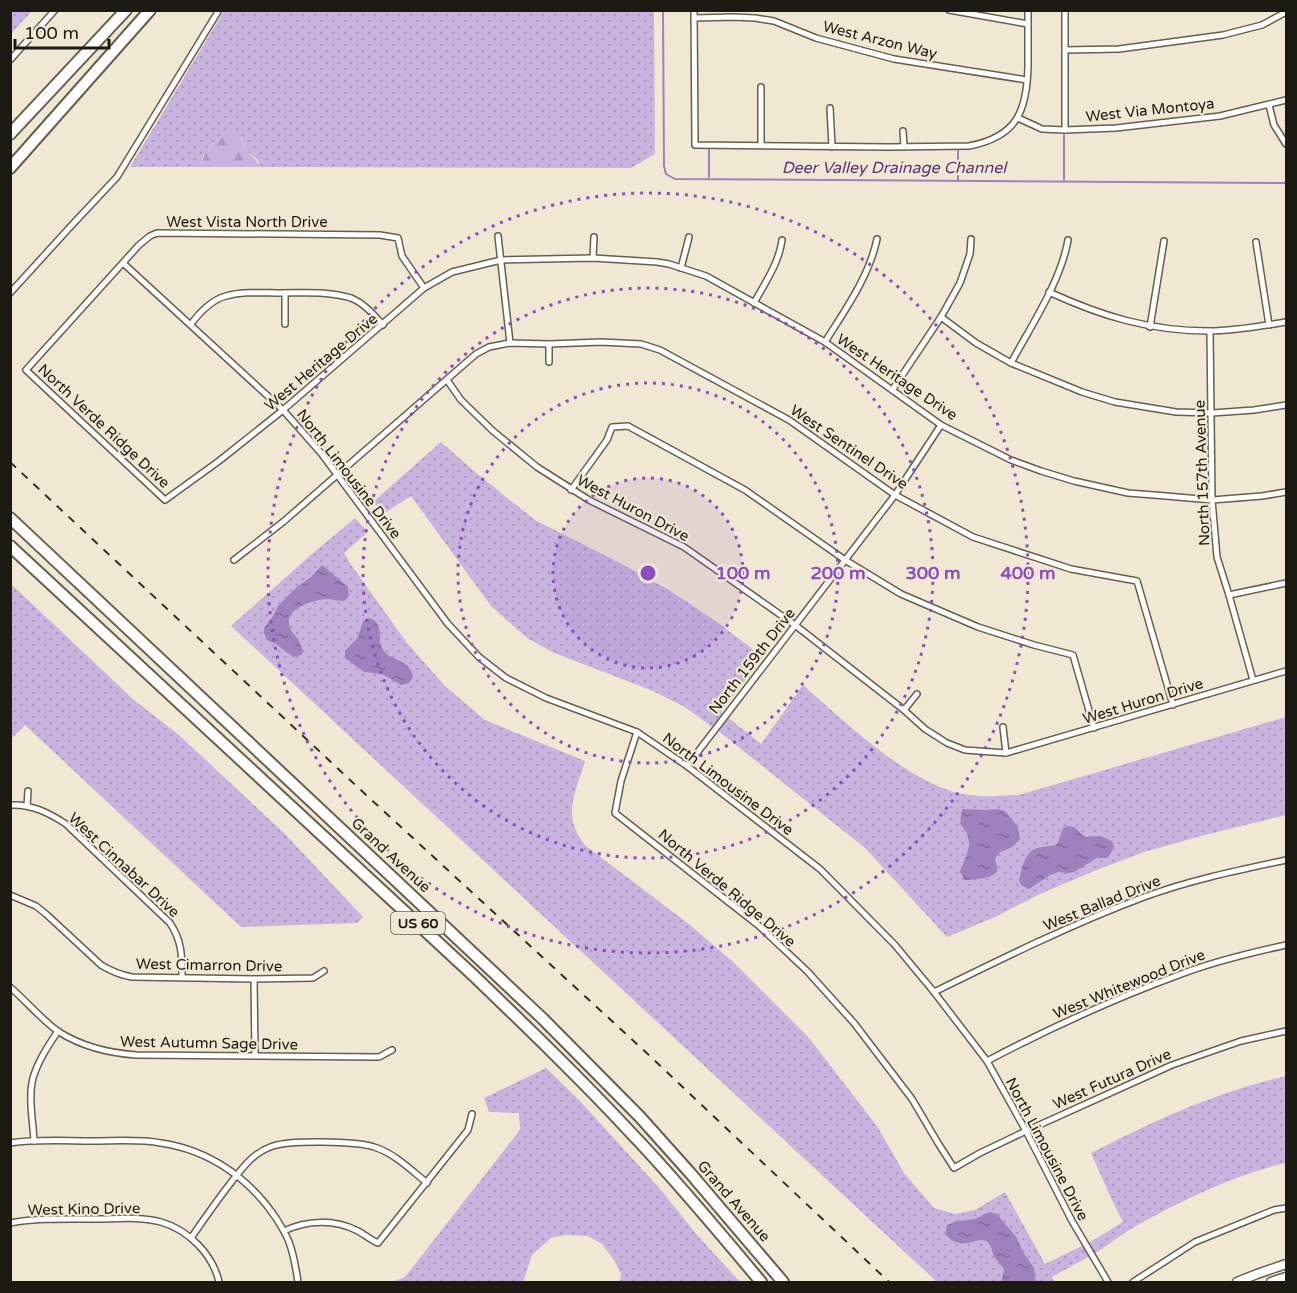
<svg xmlns="http://www.w3.org/2000/svg" width="1297" height="1293" font-family="'Varela Round',sans-serif">
  <style>
    .grass { fill: url(#grass-dots) }
    .forest { fill: url(#forest-firs) }
    .water { fill: url(#water-ripples) }
    .lines { fill: none; stroke-linecap: round; stroke-linejoin: round }
    .stream { stroke: #9f81bd; stroke-width: 2 }
    .street-casing { stroke: #675f4d; stroke-width: 8 }
    .secondary-casing { stroke: #675f4d; stroke-width: 11 }
    .highway-casing { stroke: #675f4d; stroke-width: 14 }
    .street { stroke: #fff; stroke-width: 5 }
    .secondary { stroke: #fff; stroke-width: 8 }
    .highway { stroke: #fff; stroke-width: 10 }
    .rail { stroke: #343128; stroke-width: 2; stroke-dasharray: 8 8; stroke-linecap: butt }
    .ring { fill: none; stroke: #8c4cc1; stroke-width: 3; stroke-dasharray: 3 6 }
    .labels { text-anchor: middle; dominant-baseline: central; stroke-width: 4.5; stroke-linejoin: round; paint-order: stroke }
    .shield { fill: #f1e8d3; stroke: #5d584d; stroke-width: 1.5 }
    .shield-label { font-size: 14px; font-weight: bold; fill: #1d1a13 }
    .street-label { font-size: 15px; fill: #1d1a13; stroke: #f1e8d3 }
    .water-label { font-size: 16px; font-style: italic; fill: #5a327c; stroke: #f1e8d3 }
    .centre { fill: #8c4cc1; stroke: #f1e8d3; stroke-width: 3 }
    .ring-label { font-size: 18px; text-anchor: middle; font-weight: bold; fill: #8c4cc1; stroke: #f1e8d3; stroke-width: 4.5; stroke-linejoin: round; paint-order: stroke }
  </style>
  <defs>
    <pattern id="grass-dots" width="8" height="8" patternUnits="userSpaceOnUse" patternTransform="scale(1.5)"><rect width="8" height="8" fill="#c8b4de"/><path d="M2 2h.1M6 6h.1" fill="none" stroke="#ab9abe" stroke-width="1.8" stroke-linecap="round"/></pattern>
    <pattern id="forest-firs" width="22" height="20" patternUnits="userSpaceOnUse" patternTransform="scale(1.5)"><rect width="22" height="20" fill="#c8b4de"/><path d="M5 1l3.5 6h-7zM16 11l3.5 6h-7z" fill="#ab9abe"/></pattern>
    <pattern id="water-ripples" width="26" height="14" patternUnits="userSpaceOnUse" patternTransform="scale(1.5)"><rect width="26" height="14" fill="#9f81bd"/><path d="M2 4q2-2 4 0t4 0M15 11q2-2 4 0t4 0" fill="none" stroke="#816998"/></pattern>
  </defs>
  <rect width="100%" height="100%" fill="#f1e8d3"/>
  <g class="grass">
    <path d="M11,10L32,11L11,34L10,11Z"/>
    <path d="M224,11H654L655,154L631,168L260,167L258,160L247,151L241,138C214,140 208,139 200,167H130Z"/>
    <path d="M441,442L475,472L535,520L620,563L669,590L717,622L763,657L721,712L761,744L803,685C845,722 901,776 954,792C975,798 997,796 1019,795L1286,717V815L1201,836L1144,852L1094,871L1040,894L993,918L947,937L865,848L721,733L683,706L653,691L552,652L527,638L491,606L411,496L383,514L373,502Z"/>
    <path d="M355,518L368,532L344,553L352,566L407,643L445,686L485,720L585,761C575,795 561,816 586,846L690,925L732,961L809,1038L877,1126L904,1173L934,1208L955,1214L975,1210L1005,1192L1045,1264L1092,1241L1123,1222L1111,1198L1091,1153C1155,1120 1216,1092 1286,1076V1163C1235,1174 1171,1205 1126,1232C1117,1238 1109,1244 1100,1250C1084,1260 1067,1268 1052,1277L1054,1282H937L231,626L312,554Z"/>
    <path d="M11,584L134,700L179,735L285,834L363,917L357,923L241,927L25,725L11,739Z"/>
    <path d="M546,1068L579,1100L661,1190L697,1235L740,1282H620L621,1274L614,1260L602,1244L588,1236L566,1235L551,1238L532,1255L523,1282H392L405,1277L520,1130L519,1113L489,1112L484,1098Z"/>
  </g>
  <path class="forest" d="M227,132C244,133 239,141 248,151C252,158 257,159 260,167H200L207,148L219,139Z"/>
  <g class="water">
    <path d="M322,565L348,587L349,596L344,601C339,601 335,600 330,599C317,599 287,606 289,623C289,630 294,634 298,639C300,643 302,648 303,652L301,655L293,657L276,644L267,640L264,633V628L273,616L278,606L297,587L310,578Z"/>
    <path d="M370,618C387,626 374,641 385,652C395,663 409,658 413,677L409,683L401,685L382,674L364,672L345,658V651L358,637L363,621Z"/>
    <path d="M962,809L985,810L998,809L1005,811L1018,827L1020,839C1018,841 1015,845 1013,846C1008,850 999,850 996,857C993,862 999,866 997,871C995,878 972,880 965,880L960,872C966,853 977,842 960,824Z"/>
    <path d="M1068,826C1077,826 1078,832 1085,837L1100,836L1112,841L1114,847L1108,858H1097L1074,872L1067,873L1058,872L1050,875L1029,889L1021,885L1019,880C1022,870 1024,853 1035,849C1041,846 1049,847 1056,845L1058,842L1063,828Z"/>
    <path d="M989,1212L997,1214L1017,1238L1023,1252L1034,1268L1036,1282H1001C1006,1264 1005,1272 995,1258C992,1253 992,1244 986,1241C976,1236 963,1253 946,1235V1227C955,1218 964,1222 975,1219C980,1217 984,1214 989,1212Z"/>
  </g>
  <g class="lines">
    <g class="stream">
      <path d="M663,10L664,166L666,174L675,179L1286,183"/>
      <path d="M709,150V177"/>
      <path d="M958,180V151"/>
      <path d="M1064,180V135"/>
    </g>
    <defs>
      <g id="street">
        <path d="M694,10L695,145L888,147L969,146C1017,137 1027,111 1028,66C1028,48 1028,29 1028,10"/>
        <path d="M949,10L1028,24"/>
        <path d="M1065,10V130"/>
        <path d="M694,18L734,17L755,18L774,21L816,38L894,59L1027,80"/>
        <path d="M1065,50L1119,49L1223,35L1262,25L1286,12"/>
        <path d="M10,60L55,10"/>
        <path d="M761,87V145"/>
        <path d="M1269,105L1274,125L1286,144"/>
        <path d="M830,108L832,147"/>
        <path d="M1018,118L1042,129L1065,130L1116,128L1220,116L1286,100"/>
        <path d="M903,131L904,147"/>
        <path d="M498,236L510,343"/>
        <path d="M1256,242L1269,325"/>
        <path d="M593,258L594,237"/>
        <path d="M123,263L283,410L321,453L448,624L479,657L506,678L546,698L637,732L687,766L820,869L895,945L934,992L987,1061L1026,1131L1072,1221L1108,1282"/>
        <path d="M681,268L689,237"/>
        <path d="M424,288L402,256L398,238L380,235L157,233L150,236L139,245L26,370L165,500L219,461L283,410L424,288L452,272L501,260L593,258L657,262L669,264L706,276L825,342L941,425L1011,460L1041,471L1074,481L1128,493L1154,495L1212,500L1262,496L1286,492"/>
        <path d="M1049,292C1101,316 1150,331 1209,331C1235,331 1261,326 1286,322"/>
        <path d="M10,293L71,226L117,177L219,10"/>
        <path d="M754,303C765,283 779,263 782,240"/>
        <path d="M941,317L976,343L1011,363L1082,392L1115,402L1176,412L1212,413L1254,410L1286,405"/>
        <path d="M191,324C200,312 211,300 226,296C244,291 263,293 282,293C305,293 329,291 351,298C364,303 374,315 383,325"/>
        <path d="M285,324V293"/>
        <path d="M1150,327L1164,241"/>
        <path d="M1210,331L1212,500L1217,557L1229,595L1253,680"/>
        <path d="M825,342C845,310 869,277 877,239"/>
        <path d="M549,362V344"/>
        <path d="M1011,363C1031,326 1061,281 1068,240"/>
        <path d="M447,380L461,400L493,431L537,467L589,500L684,547L795,625L904,710L925,729L947,743L965,750L1006,753L1286,671"/>
        <path d="M893,389L941,317L960,283L970,254L971,239"/>
        <path d="M571,490L607,440L612,427L628,426L745,490L845,560L901,594L978,627L1034,645L1073,655L1094,728"/>
        <path d="M234,560L283,522L476,354L489,347L510,343L549,344L601,342L641,344L660,350L789,420L895,495L973,537L1071,569L1137,581L1173,705"/>
        <path d="M1229,595L1286,583"/>
        <path d="M904,710L917,694"/>
        <path d="M1003,727L1006,753"/>
        <path d="M637,732L621,781L615,813L758,925L807,971L854,1023L912,1099L938,1143L954,1168L980,1153L1026,1131L1172,1065L1241,1041L1286,1031"/>
        <path d="M687,766L895,495L941,425"/>
        <path d="M10,805C32,804 49,813 66,824L170,923C182,941 182,956 182,977"/>
        <path d="M27,806L28,791"/>
        <path d="M10,895L36,906L46,914L101,965C111,971 120,975 132,977L254,979L313,978L324,971"/>
        <path d="M254,979L255,1056"/>
        <path d="M10,987C25,1000 44,1022 59,1032C83,1047 108,1053 136,1055L379,1057L392,1050"/>
        <path d="M934,992C1003,958 1072,924 1144,897C1190,880 1239,870 1286,860"/>
        <path d="M987,1061C1048,1029 1111,1000 1176,976C1211,962 1249,953 1286,945"/>
        <path d="M34,1141C33,1121 28,1098 33,1078C38,1061 48,1046 58,1031"/>
        <path d="M10,1143C37,1139 65,1141 93,1141C115,1141 139,1139 161,1143C209,1150 249,1178 276,1218C281,1226 286,1234 289,1242C294,1255 296,1269 298,1282"/>
        <path d="M10,1223C38,1218 65,1219 93,1219C115,1219 140,1216 161,1222C189,1230 213,1255 219,1282"/>
        <path d="M284,1231C307,1220 334,1219 358,1231C365,1235 371,1240 378,1243L468,1130L472,1114"/>
        <path d="M191,1238C202,1222 214,1205 226,1189C233,1180 241,1169 249,1161C256,1154 264,1149 273,1146C290,1140 356,1141 374,1147C394,1153 410,1169 427,1183"/>
        <path d="M1133,1282L1195,1242L1274,1210L1286,1208"/>
      </g>
      <g id="secondary">
        <path d="M1237,1282L1257,1274L1286,1264"/>
        <path d="M1271,1282L1286,1277"/>
      </g>
      <g id="highway">
        <path d="M10,134L126,10"/>
        <path d="M10,168L150,10"/>
        <path d="M10,518L543,1019L640,1117L691,1174L783,1282"/>
        <path d="M10,546L473,975C527,1027 581,1079 632,1134C677,1181 719,1232 761,1282"/>
      </g>
    </defs>
    <use href="#street" class="street-casing"/>
    <use href="#secondary" class="secondary-casing"/>
    <use href="#highway" class="highway-casing"/>
    <use href="#street" class="street"/>
    <use href="#secondary" class="secondary"/>
    <use href="#highway" class="highway"/>
    <path class="rail" d="M10,462L364,793L651,1057L889,1282"/>
  </g>
  <circle cx="648" cy="573" r="95" fill="#8c4cc1" fill-opacity=".12"/>
  <g class="ring">
    <circle cx="648" cy="573" r="95"/>
    <circle cx="648" cy="573" r="190"/>
    <circle cx="648" cy="573" r="285"/>
    <circle cx="648" cy="573" r="380"/>
  </g>
  <g class="labels">
    <rect class="shield" x="391" y="912" width="54" height="22" rx="4.5"/>
    <g class="shield-label">
      <text x="418" y="923">US 60</text>
    </g>
    <g class="street-label">
      <text transform="translate(880 40) rotate(14)">West Arzon Way</text>
      <text transform="translate(1150 110) rotate(-6)">West Via Montoya</text>
      <text x="247" y="222">West Vista North Drive</text>
      <text transform="translate(321 362) rotate(-40)">West Heritage Drive</text>
      <text transform="translate(897 377) rotate(34)">West Heritage Drive</text>
      <text transform="translate(104 426) rotate(43)">North Verde Ridge Drive</text>
      <text transform="translate(849 447) rotate(34)">West Sentinel Drive</text>
      <text transform="translate(1202 473) rotate(-92)">North 157th Avenue</text>
      <text transform="translate(349 474) rotate(52)">North Limousine Drive</text>
      <text transform="translate(633 508) rotate(28)">West Huron Drive</text>
      <text transform="translate(752 661) rotate(-52)">North 159th Drive</text>
      <text transform="translate(1143 701) rotate(-17)">West Huron Drive</text>
      <text transform="translate(728 784) rotate(37)">North Limousine Drive</text>
      <text transform="translate(391 855) rotate(43)">Grand Avenue</text>
      <text transform="translate(124 865) rotate(43)">West Cinnabar Drive</text>
      <text transform="translate(727 888) rotate(40)">North Verde Ridge Drive</text>
      <text transform="translate(1102 903) rotate(-22)">West Ballad Drive</text>
      <text transform="translate(209 965) rotate(1)">West Cimarron Drive</text>
      <text transform="translate(1129 984) rotate(-22)">West Whitewood Drive</text>
      <text transform="translate(209 1043) rotate(1)">West Autumn Sage Drive</text>
      <text transform="translate(1112 1079) rotate(-24)">West Futura Drive</text>
      <text transform="translate(1047 1149) rotate(62)">North Limousine Drive</text>
      <text transform="translate(734 1201) rotate(49)">Grand Avenue</text>
      <text transform="translate(84 1209) rotate(-1)">West Kino Drive</text>
    </g>
    <g class="water-label">
      <text x="894" y="168">Deer Valley Drainage Channel</text>
    </g>
  </g>
  <circle cx="648" cy="573" r="9" class="centre"/>
  <g class="ring-label">
    <text x="743" y="579">100 m</text>
    <text x="838" y="579">200 m</text>
    <text x="933" y="579">300 m</text>
    <text x="1028" y="579">400 m</text>
  </g>
  <rect width="1297" height="1293" fill="none" stroke="#1d1a13" stroke-width="24"/>
  <path d="M15 39v9h94v-9" fill="none" stroke="#1d1a13" stroke-width="3"/>
  <text x="24" y="39" font-size="18" fill="#1d1a13" stroke="#f1e8d3" stroke-width="4.5" paint-order="stroke">100 m</text>
</svg>
